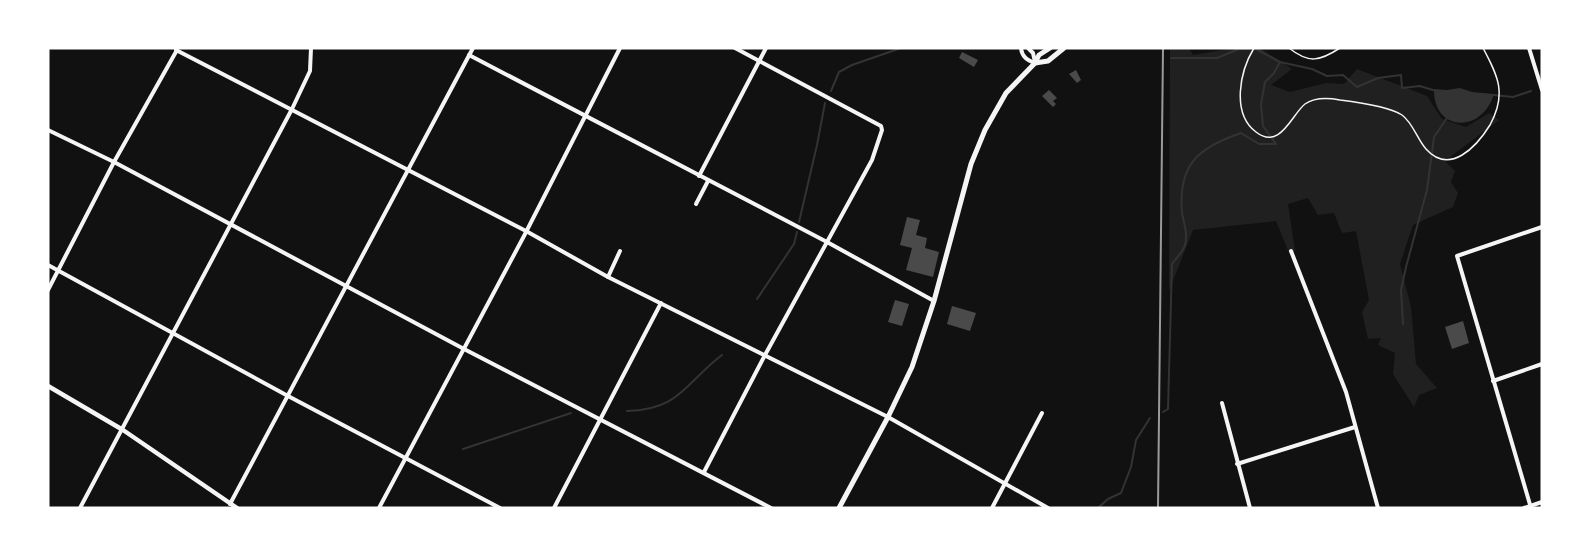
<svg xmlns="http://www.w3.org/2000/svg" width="1590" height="556" font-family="Cabin,sans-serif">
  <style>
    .green { fill: #202020 }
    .water { fill: #333 }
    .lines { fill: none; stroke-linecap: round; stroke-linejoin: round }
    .stream { stroke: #333; stroke-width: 2 }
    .building { fill: #4a4a4a }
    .path { stroke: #f5f5f5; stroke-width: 1.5 }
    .minor { stroke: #f5f5f5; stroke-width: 4 }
    .tertiary { stroke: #f5f5f5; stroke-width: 4.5 }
    .primary { stroke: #f5f5f5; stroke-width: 5 }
    .rail { stroke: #9a9a9a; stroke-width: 2 }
  </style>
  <rect width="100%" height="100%" fill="#111"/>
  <path class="green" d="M1170,48H1189L1193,55L1234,48H1260L1292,69L1271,85L1290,92L1326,83L1344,84L1357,69L1427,96L1442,119L1466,127L1489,113L1499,120L1445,161L1455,171L1451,182L1458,193L1453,207L1413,225L1400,264L1411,307L1416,364L1437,388L1419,395L1414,407L1393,374L1395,353L1378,345L1381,338L1368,339L1362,312L1369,300L1356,231L1342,233L1334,213L1318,215L1308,198L1288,204L1295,251L1289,253L1276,221L1193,230L1169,291Z"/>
  <path class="water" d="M1460,88L1472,92L1494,94C1482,134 1433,132 1434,89L1447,90Z"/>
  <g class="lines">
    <g class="stream">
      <path d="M1171,58H1217L1239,49L1254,48L1280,62L1312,69L1327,76L1343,75L1357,87L1378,78L1401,75L1402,88L1420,86L1436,91"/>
      <path d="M831,91L839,72L852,65L901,48"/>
      <path d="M1493,95L1513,97L1531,91"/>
      <path d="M799,222L817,145L825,103"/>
      <path d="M757,299L794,244L797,232"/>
      <path d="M1403,324L1401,290L1406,267L1427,190L1434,137L1447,118"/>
      <path d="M627,411C680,410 686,382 722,355"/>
      <path d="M1163,412L1168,409L1172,264C1176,258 1183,252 1185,245C1188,234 1184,224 1182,213C1178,165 1197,148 1241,133L1259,144H1276L1263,126L1261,104L1265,82L1274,73L1280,62"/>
      <path d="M463,449L571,413"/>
      <path d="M1098,508L1108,499L1121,493L1131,467L1136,440L1150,418"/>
    </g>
  </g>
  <g class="building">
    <path d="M962,52L978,60L974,67L959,58Z"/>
    <path d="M1076,70L1081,80L1077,83L1069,74Z"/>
    <path d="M1049,90L1057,98L1053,101L1056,104L1053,107L1042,96Z"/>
    <path d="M907,217L920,220L916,235L927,238L925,248L939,252L933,277L906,270L912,248L900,245Z"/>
    <path d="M895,300L909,304L902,326L888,322Z"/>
    <path d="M952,306L976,313L970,331L947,324Z"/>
    <path d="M1463,321L1469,343L1452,349L1445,327Z"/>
  </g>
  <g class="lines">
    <g class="path">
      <path d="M1254,48C1240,71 1231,113 1256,132C1280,151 1292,114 1305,104C1315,97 1329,98 1340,100C1356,102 1390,107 1402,115C1413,123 1417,139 1426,149C1450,176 1477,146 1490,125C1507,94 1498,76 1483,48"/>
      <path d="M1289,48C1309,64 1320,61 1340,48"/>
    </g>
    <g class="minor">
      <path d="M1021,48C1022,57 1027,60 1035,63"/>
      <path d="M1028,48L1033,53L1035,62"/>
      <path d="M1529,48L1542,90"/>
      <path d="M176,50L526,231L608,277L888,417L1048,508"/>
      <path d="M469,55L827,242L934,301"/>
      <path d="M48,130L114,162L464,349L771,508"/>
      <path d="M699,176L766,48"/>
      <path d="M696,204L708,181"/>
      <path d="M1291,251L1346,392L1378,508"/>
      <path d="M48,265L288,396L500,508"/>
      <path d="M608,277L620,251"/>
      <path d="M48,290L114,162L177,50"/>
      <path d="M1493,381L1542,364"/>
      <path d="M1222,403L1250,508"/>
      <path d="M1237,464L1355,427"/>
      <path d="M704,472L765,355L872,160L882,130L881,126L735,48"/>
      <path d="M230,504L473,48"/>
      <path d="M80,508L292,109L310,71L311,48"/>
      <path d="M379,508L524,236L620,48"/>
      <path d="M554,508L661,303"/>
      <path d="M992,508L1042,413"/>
      <path d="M1524,508L1542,502"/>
      <path d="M1531,508L1457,256L1542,227"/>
    </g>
    <path class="tertiary" d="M48,386L123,430L237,508"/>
    <g class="primary">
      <path d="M1035,63L1048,61L1064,48"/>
      <path d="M839,508L888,417L912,367L934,301L971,164L985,130L1006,93L1035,63L1039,55L1050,48"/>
    </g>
    <path class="rail" d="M1158,508L1163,48"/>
  </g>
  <rect width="1590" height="556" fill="none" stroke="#ffffff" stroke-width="99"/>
</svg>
